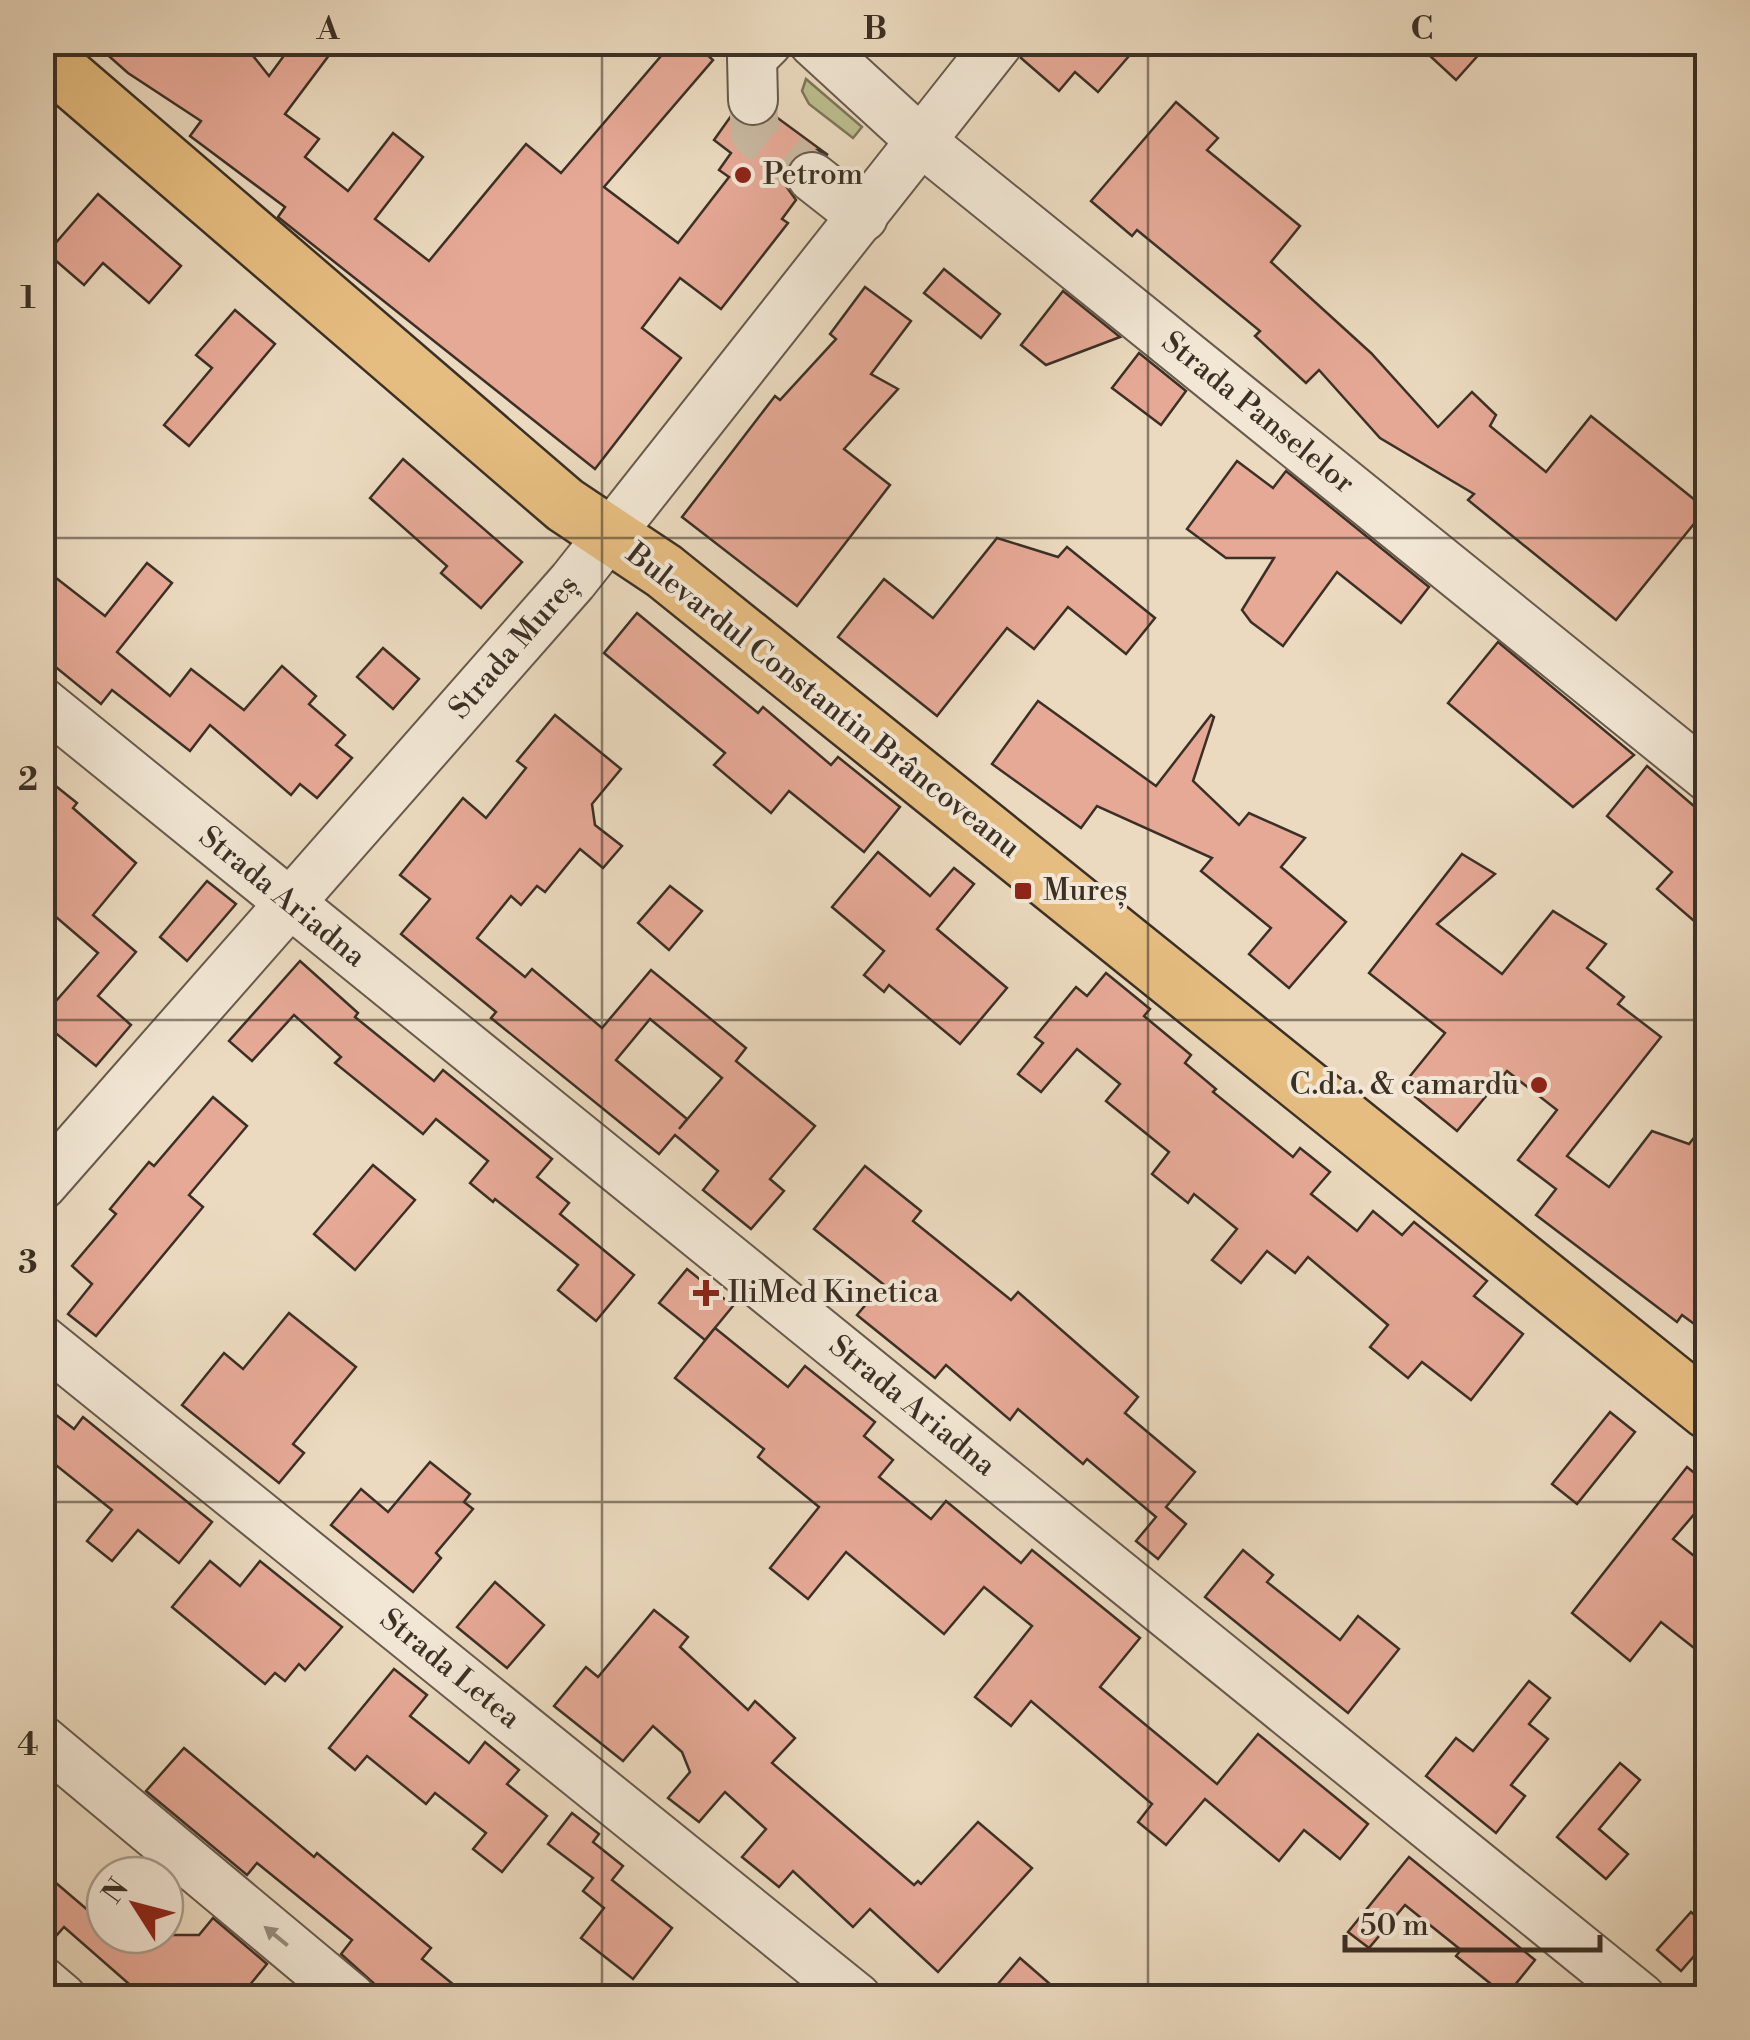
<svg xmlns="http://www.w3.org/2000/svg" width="1750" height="2040" font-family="'Libre Bodoni',serif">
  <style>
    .green { fill: #bcbe8e; stroke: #7c775a; stroke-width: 2.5 }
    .building { fill: #e6a996; stroke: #3b3025; stroke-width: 2.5; fill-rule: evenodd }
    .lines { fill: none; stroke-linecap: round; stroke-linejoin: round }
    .minor-tunnel { stroke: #c8b8a0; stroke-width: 48; stroke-dasharray: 48 24; stroke-linecap: butt }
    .minor-casing { stroke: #675a4c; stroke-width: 52 }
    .major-casing { stroke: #3b3025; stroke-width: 60 }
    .minor { stroke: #f2e7d5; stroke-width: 48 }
    .major { stroke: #e6bd80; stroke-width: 55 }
    .oneway { fill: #968c7d }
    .grid { fill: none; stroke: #3b3025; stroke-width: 2.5; stroke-opacity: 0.55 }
    .poi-dot { fill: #8f2418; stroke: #f2e7d5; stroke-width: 4 }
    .labels { text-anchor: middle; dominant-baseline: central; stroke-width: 8; stroke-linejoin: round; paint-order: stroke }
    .poi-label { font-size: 30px; fill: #3b3025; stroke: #f2e7d5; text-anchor: start }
    .street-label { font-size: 30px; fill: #3b3025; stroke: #f2e7d5 }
    .neatline { fill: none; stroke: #3b3025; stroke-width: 4 }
    .grid-label { font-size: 32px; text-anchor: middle; font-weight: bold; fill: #3b3025 }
  </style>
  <rect width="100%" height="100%" fill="#ebdabf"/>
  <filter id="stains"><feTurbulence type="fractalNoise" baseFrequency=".002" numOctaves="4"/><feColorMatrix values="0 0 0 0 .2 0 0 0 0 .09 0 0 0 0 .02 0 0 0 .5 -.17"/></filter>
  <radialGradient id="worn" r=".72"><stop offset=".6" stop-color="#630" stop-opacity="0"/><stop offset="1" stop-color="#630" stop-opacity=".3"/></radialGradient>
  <path class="green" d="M806,79L862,127L853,138L809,104L802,91Z"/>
  <g class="building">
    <path d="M93,42H242L269,76L294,42H339L285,114L319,139L305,157L348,191L393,133L423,157L375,219L429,261L526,144L561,173L673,42H693L713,60L604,187L678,243L729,177L719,170L731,153L714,140L731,116L741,124L753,127L766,124L775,116L828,155L817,150L803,151L790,161L785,174L786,186L796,200L782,219L788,223L721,309L680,278L642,328L681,358L595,469L288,225L278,217L285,207L190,136L201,121L128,73Z"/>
    <path d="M1026,42H1141L1098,92L1075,72L1059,91L1021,58Z"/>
    <path d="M1415,42H1490L1456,80Z"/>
    <path d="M1176,102L1218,138L1207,150L1300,226L1271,262L1371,353L1438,427L1472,392L1496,415L1490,426L1546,472L1591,416L1706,509L1616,620L1468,500L1474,494L1380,438L1319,370L1306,383L1255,336L1260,331L1137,230L1132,236L1091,201Z"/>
    <path d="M98,194L181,266L149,303L103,263L84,285L47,253Z"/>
    <path d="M944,269L1000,314L981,338L924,293Z"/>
    <path d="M865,287L911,321L871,374L898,389L844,449L890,485L797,606L682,517L775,396L780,400L836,339L830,334Z"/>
    <path d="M1063,291L1120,337L1046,365L1021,345Z"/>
    <path d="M235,310L275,344L189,446L164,425L212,368L196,355Z"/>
    <path d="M1139,353L1186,391L1161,425L1112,388Z"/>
    <path d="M403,459L522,562L481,608L441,573L447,566L370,498Z"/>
    <path d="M1237,461L1273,488L1286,471L1429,587L1401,623L1337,572L1283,646L1251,622L1242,610L1274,558H1226L1187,529Z"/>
    <path d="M997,538L1058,557L1067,547L1155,618L1126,654L1068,607L1034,649L1007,628L937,716L838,637L884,579L933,618Z"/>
    <path d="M147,563L172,583L117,652L170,696L191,669L244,710L282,666L316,696L309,704L345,735L336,745L352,758L317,798L300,784L291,795L210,725L190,751L112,690L101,704L42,656V567L105,616Z"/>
    <path d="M637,613L758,713L763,707L831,765L838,757L900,807L864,852L789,791L771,813L714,765L725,753L604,653Z"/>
    <path d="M1498,642L1634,755L1573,807L1448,703Z"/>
    <path d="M383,648L419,679L393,709L357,677Z"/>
    <path d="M1038,701L1156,786L1211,715L1214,717L1193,781L1239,825L1249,813L1305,838L1281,867L1346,922L1289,988L1249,954L1271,928L1201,871L1212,858L1097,806L1081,828L992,764Z"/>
    <path d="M555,715L621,769L592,804L595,825L622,846L603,868L580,849L545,892L537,886L521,905L511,896L477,938L525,977L532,969L602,1028L651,970L746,1048L736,1061L815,1126L770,1179L784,1191L751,1229L703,1190L718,1171L675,1135L659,1154L491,1018L496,1012L401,934L430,899L400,875L463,798L486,818L526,768L517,761ZM650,1019L722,1078L679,1129L687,1119L616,1060Z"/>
    <path d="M1647,766L1708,818V933L1657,889L1672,872L1607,816Z"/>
    <path d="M42,775L77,803L73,808L136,863L93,915L136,952L98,996L131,1025L96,1066L42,1022V1017L98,953L42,905Z"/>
    <path d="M878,852L930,896L954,868L974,884L937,929L1007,988L960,1044L889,985L884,992L864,975L884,951L832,907Z"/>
    <path d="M1462,854L1495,874L1437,924L1502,974L1553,911L1606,944L1587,968L1624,997L1618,1004L1661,1037L1567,1156L1609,1187L1652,1131L1689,1144L1708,1120V1334L1682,1315L1677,1322L1536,1215L1556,1189L1518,1160L1557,1110L1507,1071L1457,1131L1402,1086L1445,1033L1369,973Z"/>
    <path d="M207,881L236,904L187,961L160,937Z"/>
    <path d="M670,886L702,911L669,950L638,923Z"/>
    <path d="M300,961L358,1013L355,1017L434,1081L443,1070L552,1159L537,1177L569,1203L560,1214L634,1275L596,1321L558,1290L578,1265L495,1199L493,1202L470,1183L488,1161L436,1119L423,1134L335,1063L341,1057L294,1015L252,1061L229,1041Z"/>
    <path d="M1106,973L1150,1009L1144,1016L1191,1055L1185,1063L1216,1089L1213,1092L1293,1157L1300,1148L1330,1172L1311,1194L1357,1231L1373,1211L1402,1235L1414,1222L1487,1281L1474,1296L1523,1334L1471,1400L1422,1362L1408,1378L1370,1347L1388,1325L1308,1257L1295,1273L1267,1251L1241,1283L1212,1260L1237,1229L1194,1194L1188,1203L1152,1174L1169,1152L1106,1101L1120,1084L1077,1049L1041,1092L1018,1074L1043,1043L1035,1037L1076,987L1087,996Z"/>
    <path d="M213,1097L247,1126L189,1195L203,1207L96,1336L68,1314L92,1284L72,1266L116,1214L110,1209L149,1162L154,1166Z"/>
    <path d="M373,1165L415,1200L355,1270L314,1234Z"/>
    <path d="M865,1166L921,1211L913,1221L1011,1300L1018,1292L1138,1397L1125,1413L1195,1472L1166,1507L1186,1524L1158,1559L1136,1541L1156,1517L1087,1459L1083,1464L1018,1409L1010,1420L946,1365L935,1378L857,1315L883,1284L814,1229Z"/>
    <path d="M687,1269L733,1306L705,1340L659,1303Z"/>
    <path d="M289,1313L356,1367L293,1444L304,1453L279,1483L182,1405L224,1353L243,1369Z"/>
    <path d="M715,1328L788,1387L805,1366L875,1422L864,1436L893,1460L879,1477L931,1519L946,1501L1021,1563L1032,1550L1140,1638L1100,1687L1217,1784L1258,1734L1368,1824L1340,1859L1304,1830L1279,1861L1205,1799L1166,1845L1138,1822L1152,1804L1031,1701L1011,1726L975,1697L1032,1626L984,1587L944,1634L846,1552L808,1599L770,1568L819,1507L758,1457L764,1449L675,1378Z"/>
    <path d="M42,1404L74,1429L83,1417L212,1522L179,1563L138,1530L112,1561L87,1541L112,1510L42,1454Z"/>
    <path d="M1610,1412L1635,1432L1577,1504L1552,1484Z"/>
    <path d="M430,1462L470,1494L464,1502L473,1509L436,1553L441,1558L413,1592L331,1525L361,1489L388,1512Z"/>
    <path d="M1687,1467L1708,1484V1498L1673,1539L1708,1567V1659L1661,1622L1630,1661L1572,1613Z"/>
    <path d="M1243,1550L1273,1575L1267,1582L1340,1640L1358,1616L1399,1649L1348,1713L1205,1597Z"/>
    <path d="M210,1561L240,1586L260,1561L342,1627L305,1670L299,1664L285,1681L275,1673L265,1684L172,1607Z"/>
    <path d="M495,1582L544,1625L507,1668L457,1627Z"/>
    <path d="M654,1610L688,1637L680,1647L748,1710L755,1701L795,1738L772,1763L914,1885L918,1881L921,1884L978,1822L1032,1868L938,1972L870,1909L853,1927L793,1871L779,1887L742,1857L766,1829L725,1792L699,1822L668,1798L690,1772L682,1752L653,1726L623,1761L554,1706L586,1667L598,1677Z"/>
    <path d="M394,1669L427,1695L410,1716L469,1763L485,1742L519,1770L507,1784L547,1816L502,1872L473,1849L486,1833L435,1793L426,1804L367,1756L355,1770L329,1748Z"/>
    <path d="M1529,1681L1550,1698L1529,1724L1548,1739L1511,1785L1525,1796L1496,1833L1426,1776L1456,1738L1473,1751Z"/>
    <path d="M184,1748L314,1857L317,1853L431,1948L422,1959L470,1998H390L341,1954L352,1940L257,1863L247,1875L146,1791Z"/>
    <path d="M1620,1763L1640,1780L1599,1829L1628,1854L1606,1879L1557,1837Z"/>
    <path d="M572,1813L599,1834L593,1842L623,1866L612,1880L672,1928L633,1979L581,1938L604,1908L583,1891L593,1878L548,1844Z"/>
    <path d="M1409,1857L1535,1960L1506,1996L1456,1956L1461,1950L1405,1905L1369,1948L1348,1932Z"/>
    <path d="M42,1871L90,1912L105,1895V1935H199L213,1918L267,1964L239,1998H145L64,1927L42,1952Z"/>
    <path d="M1691,1912L1708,1927V1940L1681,1971L1657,1950Z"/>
    <path d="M1020,1958L1066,1998H986Z"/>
  </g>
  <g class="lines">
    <path class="minor-tunnel" d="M753,100L755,133L812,177"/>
    <defs>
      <g id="minor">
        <path d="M813,42L922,142L1708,777"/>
        <path d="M753,100L752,58L768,42"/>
        <path d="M812,177L863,217"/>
        <path d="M42,702L1641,1998"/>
        <path d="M42,1185L573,581L999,42"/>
        <path d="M42,1340L857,1998"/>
        <path d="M42,1740L351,1998"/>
        <path d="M42,1981L62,1998"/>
      </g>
      <path id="major" d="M42,55L565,505L664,571L1708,1411"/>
    </defs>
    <use href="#minor" class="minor-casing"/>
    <use href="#major" class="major-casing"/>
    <use href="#minor" class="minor"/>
    <use href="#major" class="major"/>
  </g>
  <defs><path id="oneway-solid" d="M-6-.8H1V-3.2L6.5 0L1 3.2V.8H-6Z" transform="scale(2.5)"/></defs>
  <use class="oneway" href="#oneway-solid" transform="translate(276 1936) rotate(-141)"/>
  <path class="grid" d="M602,42V1998M1148,42V1998M42,538H1708M42,1020H1708M42,1502H1708"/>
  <g class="poi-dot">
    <circle cx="743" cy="175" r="10"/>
    <rect x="1013" y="881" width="20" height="20" rx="5"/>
    <circle cx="1539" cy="1085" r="10"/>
    <path d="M701 1278h10v10h10v10h-10v10h-10v-10h-10v-10h10z"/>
  </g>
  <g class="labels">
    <g class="poi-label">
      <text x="763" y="175">Petrom</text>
      <text x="1043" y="891">Mureș</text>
      <text x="1519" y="1085" text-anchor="end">C.d.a. &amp; camardu</text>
      <text x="728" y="1293">IliMed Kinetica</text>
    </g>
    <g class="street-label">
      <text transform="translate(1258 413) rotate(39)">Strada Panselelor</text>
      <text transform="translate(514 647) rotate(-49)">Strada Mureș</text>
      <text transform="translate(823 701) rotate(38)">Bulevardul Constantin Brâncoveanu</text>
      <text transform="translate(282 897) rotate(39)">Strada Ariadna</text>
      <text transform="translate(912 1406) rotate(39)">Strada Ariadna</text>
      <text transform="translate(450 1669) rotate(39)">Strada Letea</text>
    </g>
  </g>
  <rect width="1750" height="2040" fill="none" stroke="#ebdabf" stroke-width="110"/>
  <g transform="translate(135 1905) rotate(306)"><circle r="48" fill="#f2e7d5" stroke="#a99e8f" stroke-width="2.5"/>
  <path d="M0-8L18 38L0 25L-18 38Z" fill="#8f2418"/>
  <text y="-15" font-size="28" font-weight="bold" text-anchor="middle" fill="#3b3025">N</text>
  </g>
  <path d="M1345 1935v15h255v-15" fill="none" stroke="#3b3025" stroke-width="5"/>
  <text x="1360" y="1935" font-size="30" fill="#3b3025" stroke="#f2e7d5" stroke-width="8" paint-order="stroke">50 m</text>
  <rect x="55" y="55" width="1640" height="1930" class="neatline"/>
  <g class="grid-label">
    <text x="328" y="39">A</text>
    <text x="875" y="39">B</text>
    <text x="1422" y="39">C</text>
    <text x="28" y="308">1</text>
    <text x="28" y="790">2</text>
    <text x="28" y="1273">3</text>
    <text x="28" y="1755">4</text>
  </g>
  <rect width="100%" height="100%" filter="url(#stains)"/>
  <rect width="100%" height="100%" fill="url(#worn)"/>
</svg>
